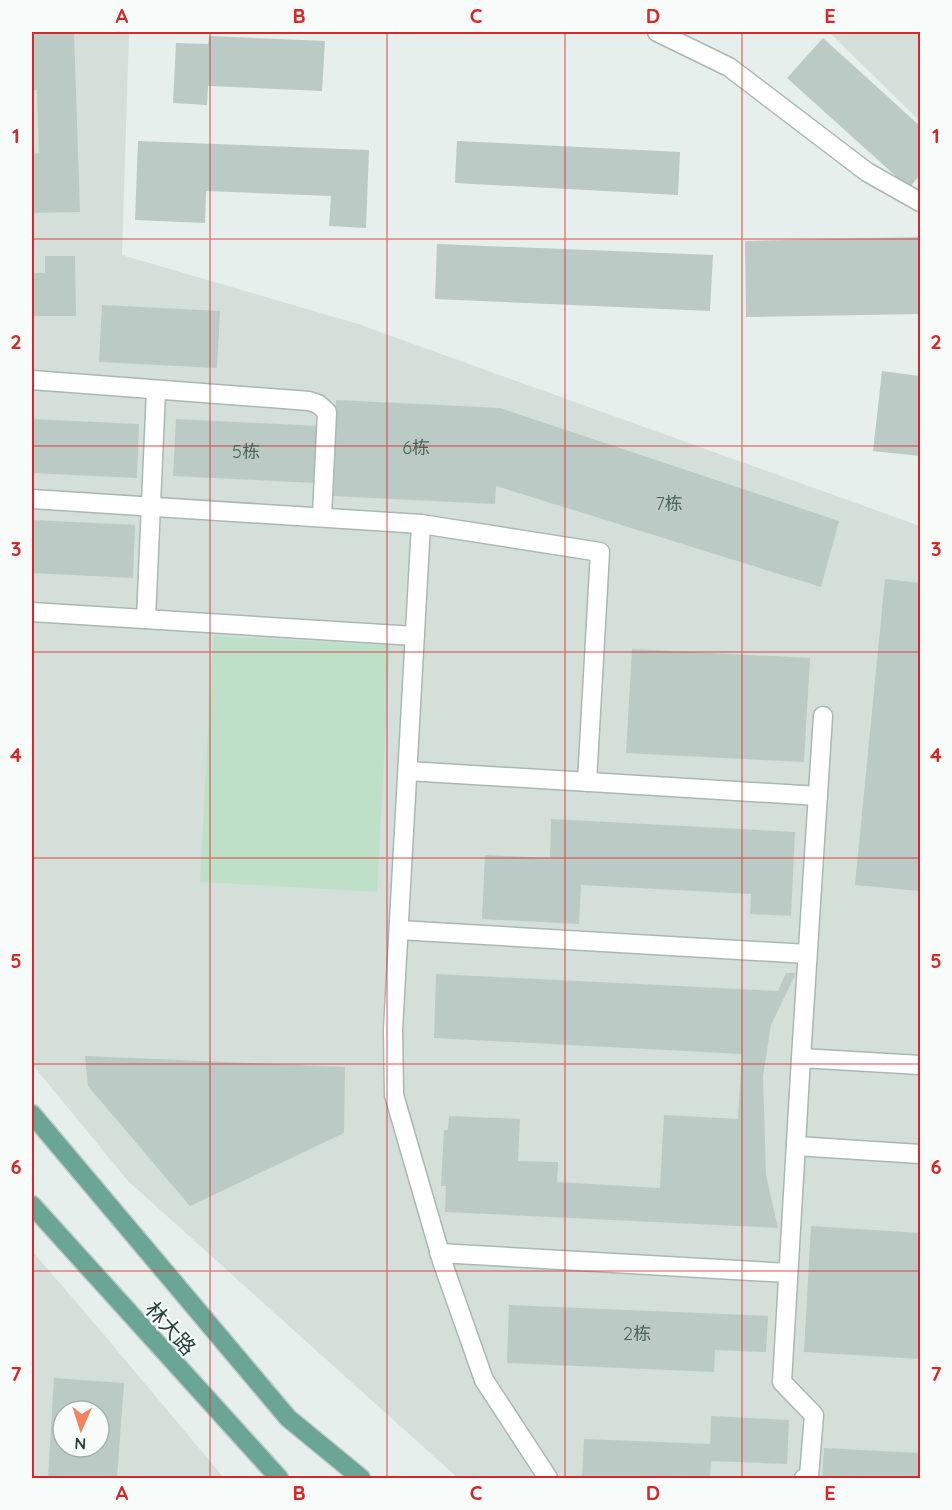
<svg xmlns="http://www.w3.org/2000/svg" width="952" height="1510" font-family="Quicksand,'Noto Sans SC',sans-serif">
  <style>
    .built { fill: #d4dfda; fill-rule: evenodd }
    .green { fill: #bfe0c8 }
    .building { fill: #bbcac4; fill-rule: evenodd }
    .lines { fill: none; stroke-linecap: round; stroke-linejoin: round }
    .minor-casing { stroke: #a8b8b2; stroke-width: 21 }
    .major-casing { stroke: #c2cac8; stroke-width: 21 }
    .minor { stroke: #fff; stroke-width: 18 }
    .major { stroke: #6aa596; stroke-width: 18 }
    .grid { fill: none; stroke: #d62828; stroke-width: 1.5; stroke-opacity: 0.55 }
    .labels { text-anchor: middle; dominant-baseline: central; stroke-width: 4.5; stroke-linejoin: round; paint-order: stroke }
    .number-label { font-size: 18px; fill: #4a645c }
    .street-label { font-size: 21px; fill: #24423a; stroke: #f7fbf9 }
    .neatline { fill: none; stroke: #d62828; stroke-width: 2 }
    .grid-label { font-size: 20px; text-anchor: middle; font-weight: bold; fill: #d62828 }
  </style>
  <rect width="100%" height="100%" fill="#e6efeb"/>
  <g class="built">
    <path d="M32,32H129L122,255L358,324L920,526V1478H458L128,1181L32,1064Z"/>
    <path d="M829,32H920V121Z"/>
    <path d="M32,1251L100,1330L224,1478H32ZM63,1411H99V1447H63Z"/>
  </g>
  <path class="green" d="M213,636L390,645L377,892L200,882Z"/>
  <g class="building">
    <path d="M32,32H74L80,212L32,213V154L39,153L37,90H32Z"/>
    <path d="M209,36L325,41L322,91L208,86L207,105L173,103L176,43L208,44Z"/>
    <path d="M823,38L920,126V175L909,188L787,78Z"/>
    <path d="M138,141L369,150L366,228L329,226L331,196L206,191L205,223L135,220Z"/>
    <path d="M457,141L680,152L678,195L455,183Z"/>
    <path d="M920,237V314L746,317L745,241Z"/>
    <path d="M437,244L713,255L710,311L435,299Z"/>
    <path d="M45,256H75L76,316H32V273H45Z"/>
    <path d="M102,305L220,311L217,368L99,362Z"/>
    <path d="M882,371L920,376V456L873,451Z"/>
    <path d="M336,400L500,408L839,521L821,587L496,486L495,504L331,496Z"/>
    <path d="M32,419L139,424L137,478L32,473Z"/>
    <path d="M176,419L318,426L315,483L173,476Z"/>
    <path d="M32,520L135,525L133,578L32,573Z"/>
    <path d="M885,579L920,583V891L855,885Z"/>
    <path d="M632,649L810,658L804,762L626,753Z"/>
    <path d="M551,819L795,832L791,916L750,914L751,894L581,885L579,924L482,919L485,855L550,858Z"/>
    <path d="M786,973H796L771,1025L763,1076L766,1175L778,1228L445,1212L446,1186H441L444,1130H448L449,1116L520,1119L518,1161L558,1162L557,1182L660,1188L664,1115L738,1119L742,1054L434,1038L436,974L778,991Z"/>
    <path d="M85,1056L345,1067L344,1133L190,1206L88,1086Z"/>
    <path d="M811,1226L920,1233V1359L804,1352Z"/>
    <path d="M509,1305L768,1316L766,1352L715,1350L714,1372L507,1363Z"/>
    <path d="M54,1378L124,1383L117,1478H48ZM63,1411H99V1447H63Z"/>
    <path d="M711,1416L789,1420L787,1464L711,1461L710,1478H582L584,1439L710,1444Z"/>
    <path d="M824,1448L920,1453V1478H822Z"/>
  </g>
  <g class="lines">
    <defs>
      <g id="minor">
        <path d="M657,32L729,67L867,172L920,202"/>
        <path d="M32,380L309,401L318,404L327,412L322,516"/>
        <path d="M32,499L421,524L600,552L587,782"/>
        <path d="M421,524L393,1030L394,1095L443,1264L484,1380L548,1478"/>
        <path d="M32,612L415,636"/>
        <path d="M146,619L156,390"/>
        <path d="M408,771L818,796"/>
        <path d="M399,930L807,954"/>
        <path d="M801,1058L823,716"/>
        <path d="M796,1146L920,1154"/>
        <path d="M439,1253L788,1273"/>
        <path d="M804,1478L809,1476L814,1415L782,1382L801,1058L920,1065"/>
      </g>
      <g id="major">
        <path d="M32,1114L288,1418L361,1478"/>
        <path d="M32,1205L279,1478"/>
      </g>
    </defs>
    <use href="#minor" class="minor-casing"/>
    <use href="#major" class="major-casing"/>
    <use href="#minor" class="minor"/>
    <use href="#major" class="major"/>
  </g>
  <path class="grid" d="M210,32V1478M387,32V1478M565,32V1478M742,32V1478M32,239H920M32,446H920M32,652H920M32,858H920M32,1064H920M32,1271H920"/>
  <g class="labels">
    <g class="number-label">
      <text x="416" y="447">6栋</text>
      <text x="246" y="451">5栋</text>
      <text x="669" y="503">7栋</text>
      <text x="637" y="1333">2栋</text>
    </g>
    <g class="street-label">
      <text transform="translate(171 1328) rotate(48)">林大路</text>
    </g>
  </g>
  <rect width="952" height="1510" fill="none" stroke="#f7fbf9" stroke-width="66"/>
  <g transform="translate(81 1429) rotate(183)"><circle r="28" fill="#f7fbf9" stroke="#a3b1ad" stroke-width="1.5"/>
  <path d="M0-4.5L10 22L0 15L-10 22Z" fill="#f4845f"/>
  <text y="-9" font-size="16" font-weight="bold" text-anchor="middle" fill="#24423a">N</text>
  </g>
  <rect x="33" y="33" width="886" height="1444" class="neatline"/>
  <g class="grid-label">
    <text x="122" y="23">A</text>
    <text x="299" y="23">B</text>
    <text x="476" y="23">C</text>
    <text x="653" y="23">D</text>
    <text x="830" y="23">E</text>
    <text x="16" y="143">1</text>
    <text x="936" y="143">1</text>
    <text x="16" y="349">2</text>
    <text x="936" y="349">2</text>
    <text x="16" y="556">3</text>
    <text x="936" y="556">3</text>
    <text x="16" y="762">4</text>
    <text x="936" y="762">4</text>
    <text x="16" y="968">5</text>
    <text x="936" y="968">5</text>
    <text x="16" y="1174">6</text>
    <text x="936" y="1174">6</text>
    <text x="16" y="1381">7</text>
    <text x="936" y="1381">7</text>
    <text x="122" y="1500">A</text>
    <text x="299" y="1500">B</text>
    <text x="476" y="1500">C</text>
    <text x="653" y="1500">D</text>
    <text x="830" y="1500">E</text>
  </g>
</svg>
